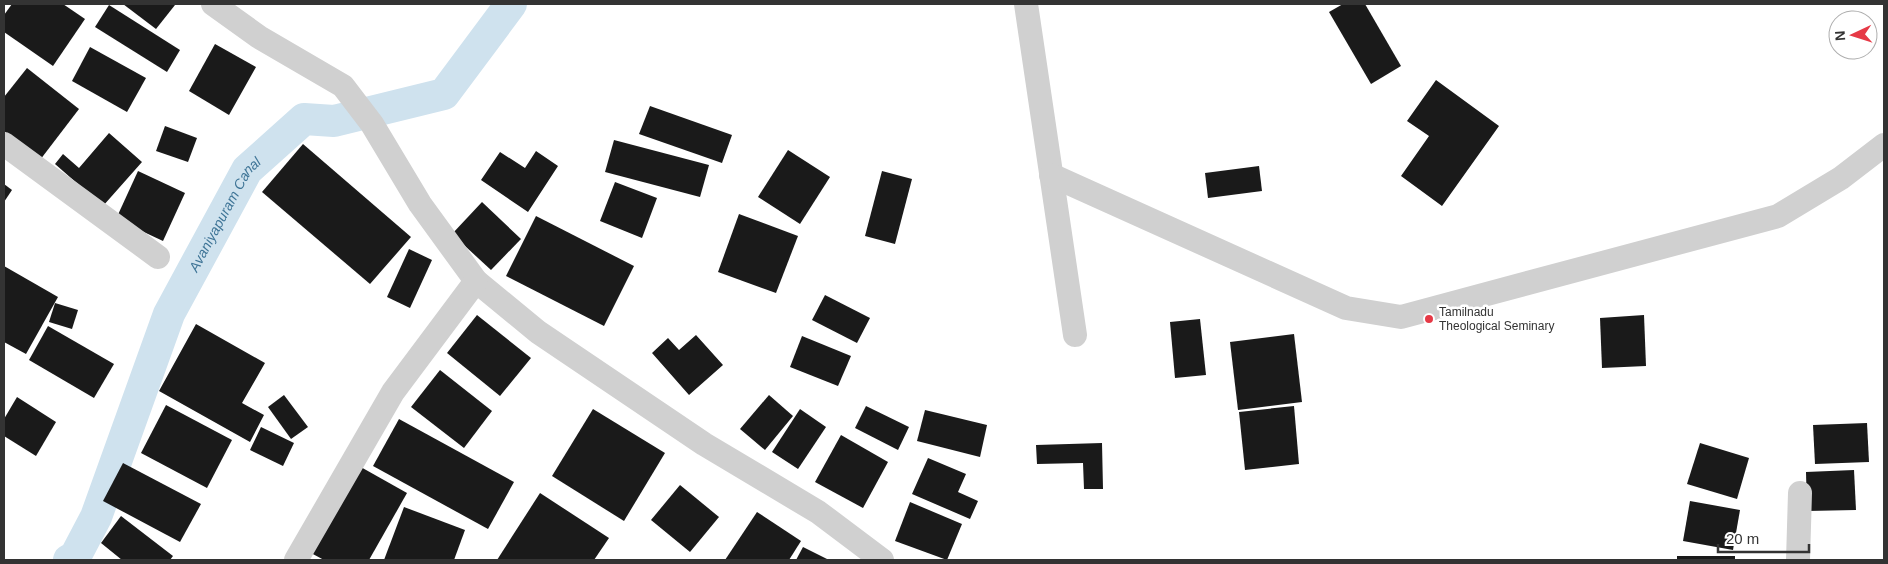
<svg xmlns="http://www.w3.org/2000/svg" width="1888" height="564" font-family="Helvetica,sans-serif">
  <style>
    .lines { fill: none; stroke-linecap: round; stroke-linejoin: round }
    .canal { stroke: #cfe2ee; stroke-width: 32 }
    .building { fill: #1a1a1a }
    .street { stroke: #d0d0d0; stroke-width: 24 }
    .poi-dot { fill: #e63946; stroke: #fff; stroke-width: 2 }
    .labels { text-anchor: middle; dominant-baseline: central; stroke-width: 5; stroke-linejoin: round; paint-order: stroke }
    .poi-label { font-size: 12px; fill: #333; stroke: #fff; text-anchor: start }
    .water-label { font-size: 14px; font-style: italic; fill: #3f7597; stroke: #fff }
  </style>
  <rect width="100%" height="100%" fill="#fff"/>
  <g class="lines">
    <path class="canal" id="s1" d="M69,560L75,557L96,517L169,314L247,170L304,119L334,121L444,94L511,4"/>
  </g>
  <g class="building">
    <path d="M12,4H63L85,19L53,66L4,32V15Z"/>
    <path d="M123,4H173L175,5L156,29Z"/>
    <path d="M1343,4H1365L1401,66L1371,84L1329,12Z"/>
    <path d="M109,5L180,50L167,72L95,27Z"/>
    <path d="M215,44L256,67L229,115L189,91Z"/>
    <path d="M90,47L146,78L127,112L72,81Z"/>
    <path d="M27,68L79,109L40,160L4,131V97Z"/>
    <path d="M1436,80L1499,126L1442,206L1401,176L1429,136L1407,121Z"/>
    <path d="M650,106L732,135L722,163L639,134Z"/>
    <path d="M165,126L197,138L188,162L156,151Z"/>
    <path d="M109,133L142,162L103,206L55,164L63,154L79,168Z"/>
    <path d="M614,140L709,165L700,197L605,172Z"/>
    <path d="M303,144L411,237L370,284L262,192Z"/>
    <path d="M788,150L830,177L800,224L758,197Z"/>
    <path d="M536,151L558,166L528,212L481,180L500,152L525,168Z"/>
    <path d="M1259,166L1262,191L1208,198L1205,173Z"/>
    <path d="M138,171L185,193L163,241L116,219Z"/>
    <path d="M882,171L912,179L895,244L865,236Z"/>
    <path d="M615,182L657,198L642,238L600,221Z"/>
    <path d="M4,184L12,190L4,202Z"/>
    <path d="M482,202L521,239L491,270L452,234Z"/>
    <path d="M739,214L798,236L776,293L718,272Z"/>
    <path d="M536,216L634,266L604,326L506,276Z"/>
    <path d="M409,249L432,260L410,308L387,297Z"/>
    <path d="M4,266L58,297L26,354L4,342Z"/>
    <path d="M825,295L870,318L857,343L812,320Z"/>
    <path d="M55,303L78,310L72,329L49,322Z"/>
    <path d="M477,315L531,358L500,396L447,353Z"/>
    <path d="M1644,315L1646,366L1602,368L1600,318Z"/>
    <path d="M1200,319L1206,375L1175,378L1170,322Z"/>
    <path d="M196,324L265,363L242,403L264,415L250,442L159,391Z"/>
    <path d="M48,326L114,364L94,398L29,360Z"/>
    <path d="M1294,334L1302,402L1238,410L1230,342Z"/>
    <path d="M696,335L723,365L689,395L652,353L668,338L679,350Z"/>
    <path d="M802,336L851,356L838,386L790,367Z"/>
    <path d="M440,370L492,411L464,448L411,407Z"/>
    <path d="M284,395L308,427L291,439L268,407Z"/>
    <path d="M769,395L793,416L765,450L740,429Z"/>
    <path d="M17,397L56,422L36,456L4,436V419Z"/>
    <path d="M166,405L232,440L207,488L141,453Z"/>
    <path d="M866,406L909,427L898,450L855,428Z"/>
    <path d="M1294,406L1299,464L1245,470L1239,412Z"/>
    <path d="M593,409L665,453L624,521L552,476Z"/>
    <path d="M800,409L826,427L798,469L772,452Z"/>
    <path d="M925,410L987,425L980,457L917,441Z"/>
    <path d="M399,419L514,482L488,529L373,466Z"/>
    <path d="M1867,423L1869,462L1815,464L1813,425Z"/>
    <path d="M261,427L294,443L283,466L250,450Z"/>
    <path d="M841,435L888,462L863,508L815,482Z"/>
    <path d="M1102,443L1103,489H1084L1083,463L1037,464L1036,445Z"/>
    <path d="M1700,443L1749,458L1737,499L1687,484Z"/>
    <path d="M928,458L966,474L958,492L978,501L970,519L912,494Z"/>
    <path d="M123,463L201,504L180,542L103,501Z"/>
    <path d="M359,466L407,493L369,560H324L311,553Z"/>
    <path d="M1854,470L1856,510L1807,511L1806,472Z"/>
    <path d="M680,485L719,517L690,552L651,520Z"/>
    <path d="M540,493L609,538L594,560H497Z"/>
    <path d="M1690,501L1740,510L1733,550L1683,541Z"/>
    <path d="M910,502L962,524L947,560L895,541Z"/>
    <path d="M404,507L465,530L454,560H384Z"/>
    <path d="M757,512L801,541L789,560H725Z"/>
    <path d="M121,516L173,556L170,560H122L101,543Z"/>
    <path d="M803,547L829,560H796Z"/>
    <rect x="1677" y="556" width="58" height="4"/>
  </g>
  <g class="lines">
    <g class="street">
      <path d="M213,4L259,37L343,86L372,124L420,204L476,281L538,332L704,444L818,512L882,560"/>
      <path d="M1026,4L1075,335"/>
      <path d="M4,144L158,257"/>
      <path d="M1051,175L1346,308L1401,317L1778,216L1841,178L1884,145"/>
      <path d="M296,560L393,392L476,281"/>
      <path d="M1798,560L1800,493"/>
    </g>
  </g>
  <circle class="poi-dot" cx="1429" cy="319" r="5"/>
  <g class="labels">
    <g class="poi-label">
      <text x="1439" y="312">Tamilnadu<tspan x="1439" dy="14">Theological Seminary</tspan></text>
    </g>
    <g class="water-label">
      <text stroke="none"><textPath href="#s1" startOffset="382">Avaniyapuram Canal</textPath></text>
    </g>
  </g>
  <rect width="1888" height="564" fill="none" stroke="#333333" stroke-width="10"/>
  <g transform="translate(1853 35) rotate(266)"><circle r="24" fill="#ffffff" stroke="#adadad"/>
  <path d="M0-4L9 19L0 12L-9 19Z" fill="#e63946"/>
  <text y="-8" font-size="14" font-weight="bold" text-anchor="middle" fill="#333333">N</text>
  </g>
  <path d="M1718 544v8h91v-8" fill="none" stroke="#333333" stroke-width="2.5"/>
  <text x="1726" y="544" font-size="15" fill="#333333" stroke="#ffffff" stroke-width="4" paint-order="stroke">20 m</text>
</svg>
